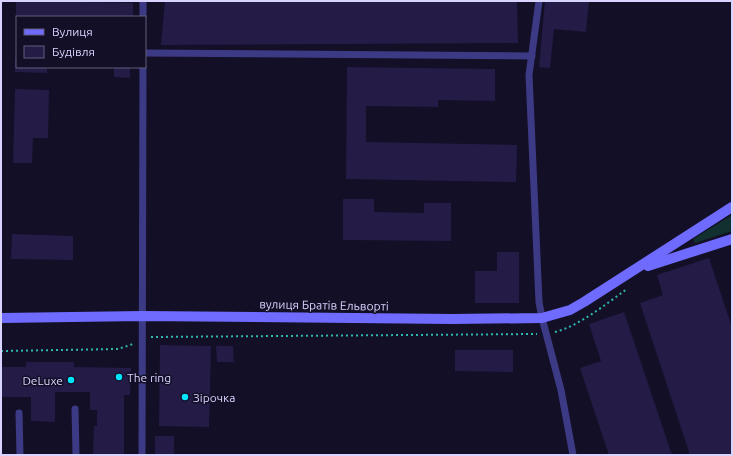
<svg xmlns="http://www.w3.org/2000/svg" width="733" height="456" font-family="Ubuntu,sans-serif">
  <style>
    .green { fill: #12302f }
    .building { fill: #241b47 }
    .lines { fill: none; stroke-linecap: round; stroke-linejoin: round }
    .path { stroke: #2fb8b0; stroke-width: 2; stroke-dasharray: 2 3; stroke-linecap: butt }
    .service { stroke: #3d3a85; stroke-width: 7 }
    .secondary { stroke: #6f6bff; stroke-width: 10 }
    .poi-dot { fill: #00e5ff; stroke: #130f26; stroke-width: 1.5 }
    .labels { text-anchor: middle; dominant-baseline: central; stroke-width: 3; stroke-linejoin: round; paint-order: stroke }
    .street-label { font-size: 12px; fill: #d9d4ff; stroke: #130f26 }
    .poi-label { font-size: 12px; fill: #d9d4ff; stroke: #130f26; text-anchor: start }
  </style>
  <rect width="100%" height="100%" fill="#130f26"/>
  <path class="green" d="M732,215V231L695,243L693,239Z"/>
  <g class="building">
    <path d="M16,1L133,3V17H16Z"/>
    <path d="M165,1H517L518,43L161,45Z"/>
    <path d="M545,1H589L586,32L554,29L550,68L539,67Z"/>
    <path d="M15,58H17V67H47V73L15,72Z"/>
    <path d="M114,67H130V78L114,77Z"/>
    <path d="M347,67L495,69V101L438,100V107L366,106V142L517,145L516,182L346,179Z"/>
    <path d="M15,89L49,90L48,138H33L32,163H13Z"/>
    <path d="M343,199H374V212L424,213V203H451V241L343,240Z"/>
    <path d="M12,234L73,236V260L11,259Z"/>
    <path d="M497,252H519V303H475V271H497Z"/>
    <path d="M709,258L732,327V455H690L640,303L663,295L657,275Z"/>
    <path d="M624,312L672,455H609L580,368L601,361L589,324Z"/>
    <path d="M160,345L211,346L209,427L159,426Z"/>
    <path d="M216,346H233L234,362H217Z"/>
    <path d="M455,350H513V372L455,371Z"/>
    <path d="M26,362H74V367L131,368L130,395H124V455H93L94,426H97V410H90V392H55V422L31,421V397H1V367H26Z"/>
    <rect x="155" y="436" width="19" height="19"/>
  </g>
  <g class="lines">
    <g class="path">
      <path d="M555,332C579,326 606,304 627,289"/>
      <path d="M151,337L537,334"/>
      <path d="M1,351L118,349L133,344"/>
    </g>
    <g class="service">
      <path d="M539,1L529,75L539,302L542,318L561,390L573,455"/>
      <path d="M143,17V1"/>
      <path d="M145,53L532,56"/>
      <path d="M75,409L76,455"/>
      <path d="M19,413L20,455"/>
      <path d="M142,455L143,67"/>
    </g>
    <g class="secondary">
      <path d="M648,266L732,239"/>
      <path d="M1,318L143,316L452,319L542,318L570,310L584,302L732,207"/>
    </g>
  </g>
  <g class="poi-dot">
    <circle cx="119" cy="377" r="4"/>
    <circle cx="71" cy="380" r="4"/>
    <circle cx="185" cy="397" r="4"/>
  </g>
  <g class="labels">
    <g class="street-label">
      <text transform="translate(324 305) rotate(1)">вулиця Братів Ельворті</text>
    </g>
    <g class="poi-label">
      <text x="127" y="377">The ring</text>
      <text x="63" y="380" text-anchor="end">DeLuxe</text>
      <text x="193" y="397">Зірочка</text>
    </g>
  </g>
  <rect width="733" height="456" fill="none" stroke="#d9d4ff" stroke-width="4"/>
  <rect x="16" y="16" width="130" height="52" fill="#130f26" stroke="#625e7d"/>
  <rect x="24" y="29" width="20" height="6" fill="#6f6bff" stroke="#625e7d"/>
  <text x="52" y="36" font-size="12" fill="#d9d4ff">Вулиця</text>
  <rect x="24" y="46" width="20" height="12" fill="#241b47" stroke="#625e7d"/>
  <text x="52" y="56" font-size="12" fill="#d9d4ff">Будівля</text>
</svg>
